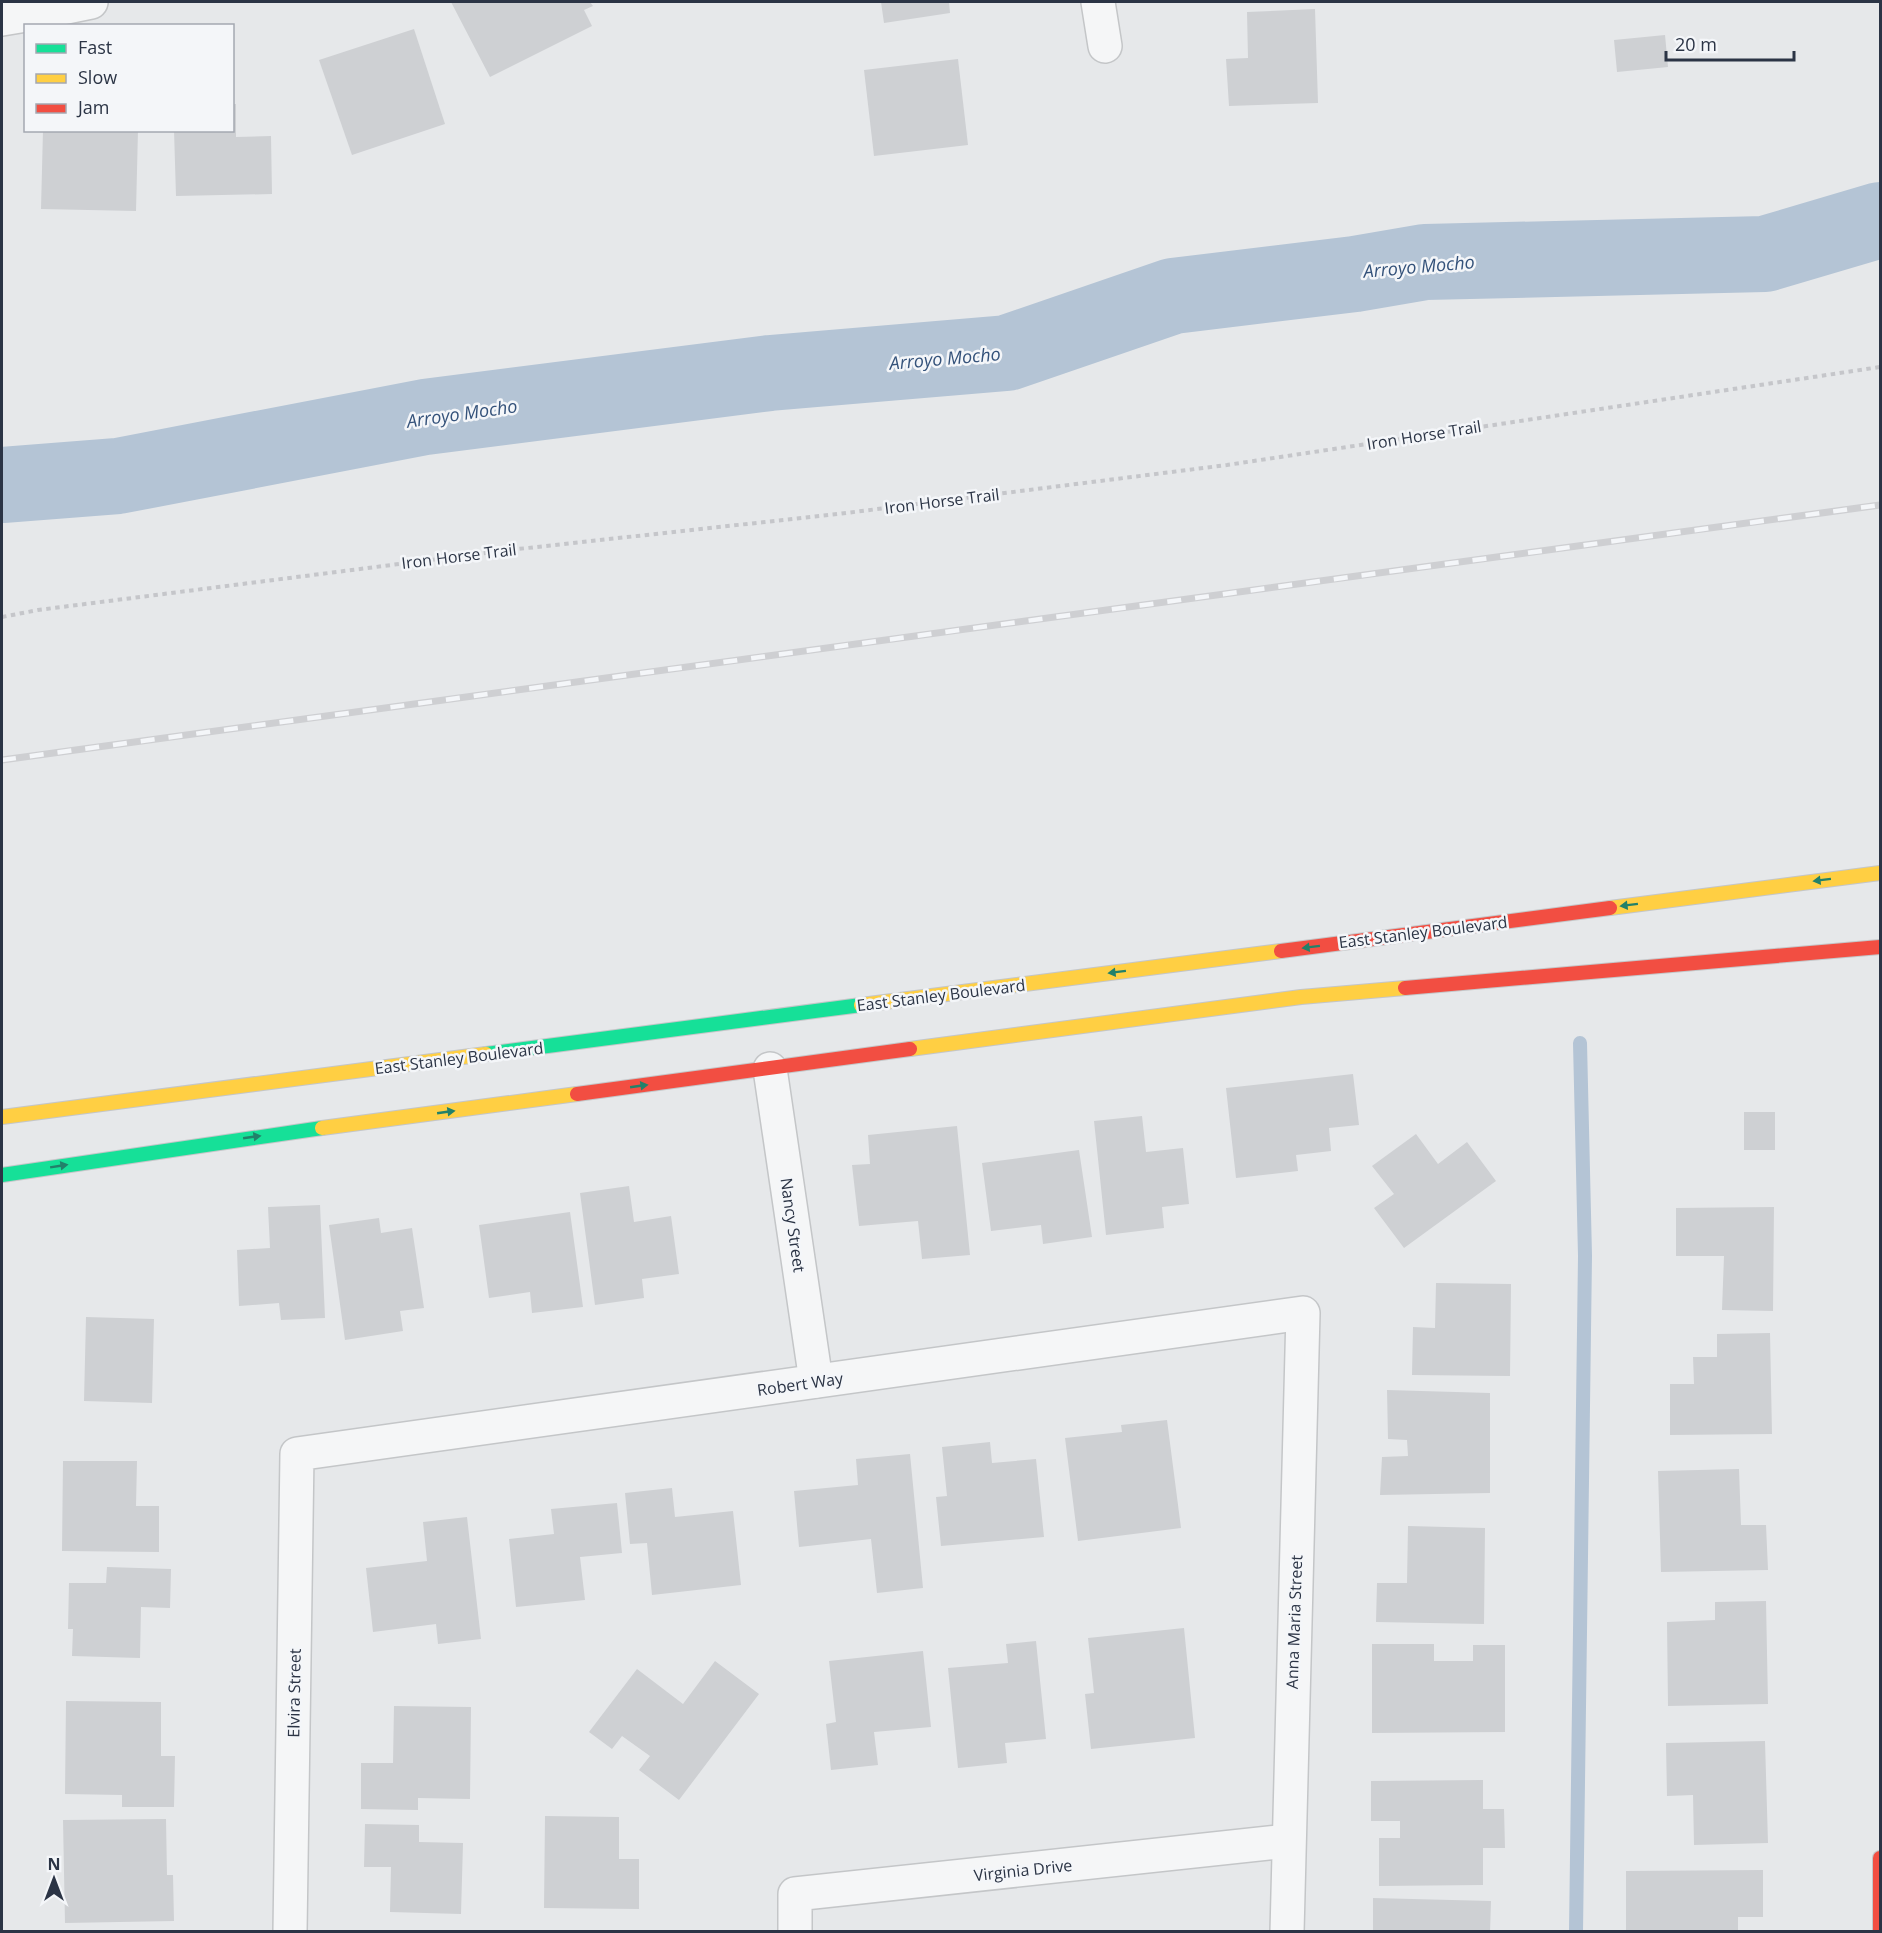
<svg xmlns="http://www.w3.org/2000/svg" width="1882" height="1933" font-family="'Open Sans',sans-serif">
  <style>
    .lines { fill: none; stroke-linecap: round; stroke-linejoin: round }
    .stream { stroke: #b4c4d5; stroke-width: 14 }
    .river { stroke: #b4c4d5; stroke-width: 76 }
    .building { fill: #ced0d3 }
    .street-casing { stroke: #c4c6c8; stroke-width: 36 }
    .fast-casing { stroke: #c4c6c8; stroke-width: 16 }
    .slow-casing { stroke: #c4c6c8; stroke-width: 16 }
    .jam-casing { stroke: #c4c6c8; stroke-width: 16 }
    .path { stroke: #c5c6ca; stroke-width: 4; stroke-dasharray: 4.5 4.5; stroke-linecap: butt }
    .street { stroke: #f5f6f7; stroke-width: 33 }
    .fast { stroke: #16e098; stroke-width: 14 }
    .slow { stroke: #ffcf43; stroke-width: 14 }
    .jam { stroke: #f24e42; stroke-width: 14 }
    .rail-casing { stroke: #cecfd2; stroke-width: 7 }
    .rail { stroke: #f4f6f9; stroke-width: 4.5; stroke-dasharray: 14; stroke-linecap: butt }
    .oneway { fill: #22816a }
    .labels { text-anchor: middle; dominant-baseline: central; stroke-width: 5; stroke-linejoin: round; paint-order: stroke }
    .street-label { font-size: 16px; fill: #2b3445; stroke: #f4f6f9 }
    .water-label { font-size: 18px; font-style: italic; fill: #34527a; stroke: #f4f6f9 }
  </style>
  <rect width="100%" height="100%" fill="#e6e8ea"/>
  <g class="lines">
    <path class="stream" d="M1576,1932L1585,1256L1580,1043"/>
    <path class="river" d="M2,485L118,476L425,417L770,373L1007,353L1173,296L1355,274L1425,262L1765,254L1880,220"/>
  </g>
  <g class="building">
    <path d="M451,2H590L593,6L584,10L592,26L490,77Z"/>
    <path d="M881,2H949L950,13L884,23Z"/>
    <path d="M1315,9L1318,103L1229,106L1226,59L1248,58L1247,12Z"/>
    <path d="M414,29L445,124L352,155L319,60Z"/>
    <path d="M1665,35L1668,67L1617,72L1614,40Z"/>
    <path d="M958,59L968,145L874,156L864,70Z"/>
    <path d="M232,104H236V137L271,136L272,194L176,196L174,130H232Z"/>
    <path d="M43,130H138L136,211L41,209Z"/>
    <path d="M1353,1074L1359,1125L1329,1128L1331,1151L1296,1155L1298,1171L1236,1178L1226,1088Z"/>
    <rect x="1744" y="1112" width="31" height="38"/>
    <path d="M1142,1116L1146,1152L1183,1148L1189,1204L1162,1207L1164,1228L1106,1235L1094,1121Z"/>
    <path d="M957,1126L970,1255L922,1259L918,1221L859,1226L852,1165L870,1164L868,1135Z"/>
    <path d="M1416,1134L1438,1164L1467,1142L1496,1181L1404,1248L1374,1208L1394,1194L1372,1166Z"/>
    <path d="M1079,1150L1092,1237L1043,1244L1041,1225L991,1231L982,1163Z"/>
    <path d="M629,1186L634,1222L671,1216L679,1274L642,1279L644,1298L595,1305L580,1193Z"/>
    <path d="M320,1205L325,1318L281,1320L279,1303L239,1306L237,1250L270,1248L268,1207Z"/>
    <path d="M1774,1207L1773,1311L1722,1310L1724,1256H1676V1208Z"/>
    <path d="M570,1212L583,1307L532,1313L530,1292L489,1298L479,1225Z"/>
    <path d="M379,1218L381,1233L412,1228L424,1308L400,1311L403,1331L345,1340L329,1225Z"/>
    <path d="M1436,1283L1511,1284L1510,1376L1412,1375L1413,1327L1435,1328Z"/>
    <path d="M86,1317L154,1319L152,1403L84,1401Z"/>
    <path d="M1770,1333L1772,1434L1670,1435V1384H1694L1693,1357H1717V1334Z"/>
    <path d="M1387,1390L1490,1393V1493L1380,1495L1382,1457L1408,1456L1407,1440L1388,1439Z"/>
    <path d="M1167,1420L1181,1528L1078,1541L1065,1438L1122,1432L1121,1425Z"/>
    <path d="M990,1442L992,1463L1036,1459L1044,1537L941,1546L936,1497L947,1496L942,1447Z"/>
    <path d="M910,1454L923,1588L877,1593L871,1539L799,1547L794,1491L858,1485L856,1459Z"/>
    <path d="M63,1461H137L136,1506H159V1552L62,1551Z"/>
    <path d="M1739,1469L1741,1525H1766L1768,1570L1661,1572L1658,1471Z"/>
    <path d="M672,1488L675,1517L733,1511L741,1585L652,1595L647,1543L630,1544L625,1493Z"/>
    <path d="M617,1503L622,1553L580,1557L585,1600L516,1607L509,1539L554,1534L551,1509Z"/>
    <path d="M467,1517L481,1639L438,1644L436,1624L373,1632L366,1568L427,1561L423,1522Z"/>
    <path d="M1408,1526L1485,1528L1484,1624L1376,1622L1377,1583H1407Z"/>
    <path d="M107,1567L171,1569L170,1608L141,1607L140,1658L72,1656L73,1629H68L69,1583H106Z"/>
    <path d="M1766,1601L1768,1704L1668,1706L1667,1622L1715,1620V1602Z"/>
    <path d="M1184,1628L1195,1738L1091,1749L1085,1694L1094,1693L1088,1638Z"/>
    <path d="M1036,1641L1046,1739L1005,1743L1007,1763L958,1768L948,1668L1008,1663L1006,1644Z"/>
    <path d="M1372,1644H1434V1661H1473V1645H1505V1732L1372,1733Z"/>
    <path d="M923,1651L931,1727L874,1732L878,1765L831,1770L826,1724L836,1722L829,1661Z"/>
    <path d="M715,1661L759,1694L679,1800L639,1770L650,1756L622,1736L612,1749L589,1732L637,1669L683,1704Z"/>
    <path d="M66,1701L161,1702V1756H175L174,1807H122V1795L65,1794Z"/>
    <path d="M394,1706L471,1707L470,1799L418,1798V1810L361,1809V1763H393Z"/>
    <path d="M1765,1741L1768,1843L1694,1845L1693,1795L1667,1796L1666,1743Z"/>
    <path d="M1483,1780V1809H1504L1505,1848H1483V1885L1379,1886V1838H1400V1821H1371V1781Z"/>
    <path d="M545,1816L619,1817V1859H639V1909L544,1908Z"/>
    <path d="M166,1819L167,1875H173L174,1921L65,1923L63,1820Z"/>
    <path d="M365,1824L419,1825V1842L463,1843L461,1914L390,1912L391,1867H364Z"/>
    <path d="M1763,1870V1917H1738V1932H1626V1871Z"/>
    <path d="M1373,1898L1491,1901L1490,1932H1373Z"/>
  </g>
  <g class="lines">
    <defs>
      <g id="street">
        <path d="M1098,2L1105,46"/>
        <path d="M2,19L32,14L91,2"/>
        <path d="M770,1069L816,1381"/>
        <path d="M290,1932L297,1454L1303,1313L1287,1932"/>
        <path d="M795,1932V1894L1288,1841"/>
      </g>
      <g id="fast">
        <path d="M486,1054L861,1005"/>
        <path d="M2,1175L322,1128"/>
      </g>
      <g id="slow">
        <path d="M1610,908L1880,873"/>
        <path d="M861,1005L1281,951"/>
        <path d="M910,1049L1301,997L1405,988"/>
        <path d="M2,1117L486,1054"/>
        <path d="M322,1128L577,1094"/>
      </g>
      <g id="jam">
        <path d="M1281,951L1610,908"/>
        <path d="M1405,988L1880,947"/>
        <path d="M577,1094L910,1049"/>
        <path d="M1880,1858V1932"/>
      </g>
    </defs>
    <use href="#street" class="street-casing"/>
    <use href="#fast" class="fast-casing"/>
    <use href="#slow" class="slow-casing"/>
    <use href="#jam" class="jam-casing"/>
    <path class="path" d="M2,617L38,610L509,550L838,514L1227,465L1880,367"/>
    <use href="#street" class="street"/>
    <use href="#fast" class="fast"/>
    <use href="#slow" class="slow"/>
    <use href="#jam" class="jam"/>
    <defs>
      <path id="rail" d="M2,760L1880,505"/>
    </defs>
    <use href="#rail" class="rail-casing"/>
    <use href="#rail" class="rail"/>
  </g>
  <defs><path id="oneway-solid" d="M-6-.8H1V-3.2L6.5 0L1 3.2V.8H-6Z" transform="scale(1.5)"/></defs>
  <g class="oneway">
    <use href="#oneway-solid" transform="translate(1822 880) rotate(173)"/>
    <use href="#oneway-solid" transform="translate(1629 905) rotate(173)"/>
    <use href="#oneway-solid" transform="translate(1311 947) rotate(173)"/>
    <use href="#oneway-solid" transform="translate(1117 972) rotate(173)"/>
    <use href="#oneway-solid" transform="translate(639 1086) rotate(-8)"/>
    <use href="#oneway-solid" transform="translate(446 1112) rotate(-8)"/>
    <use href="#oneway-solid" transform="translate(252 1137) rotate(-8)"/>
    <use href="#oneway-solid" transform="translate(59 1166) rotate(-9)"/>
  </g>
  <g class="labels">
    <g class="street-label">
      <text transform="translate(1424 435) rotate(-9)">Iron Horse Trail</text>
      <text transform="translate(942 501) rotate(-7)">Iron Horse Trail</text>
      <text transform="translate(459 556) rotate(-7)">Iron Horse Trail</text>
      <text transform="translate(1423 932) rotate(-7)">East Stanley Boulevard</text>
      <text transform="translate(941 995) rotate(-7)">East Stanley Boulevard</text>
      <text transform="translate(459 1058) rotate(-7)">East Stanley Boulevard</text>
      <text transform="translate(793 1225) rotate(82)">Nancy Street</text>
      <text transform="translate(800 1384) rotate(-8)">Robert Way</text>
      <text transform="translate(1294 1622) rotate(-88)">Anna Maria Street</text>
      <text transform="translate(294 1693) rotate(-89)">Elvira Street</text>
      <text transform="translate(1023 1870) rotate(-6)">Virginia Drive</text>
    </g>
    <g class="water-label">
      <text transform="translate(1419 266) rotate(-5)">Arroyo Mocho</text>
      <text transform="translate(945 358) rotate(-5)">Arroyo Mocho</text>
      <text transform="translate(462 413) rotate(-8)">Arroyo Mocho</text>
    </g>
  </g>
  <rect width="1882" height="1933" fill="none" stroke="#2b3445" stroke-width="6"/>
  <rect x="24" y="24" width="210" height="108" fill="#f4f6f9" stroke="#a4a8b1" stroke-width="1.5"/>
  <rect x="36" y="44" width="30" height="9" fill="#16e098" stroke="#a4a8b1" stroke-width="1.5"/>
  <text x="78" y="54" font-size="18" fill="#2b3445">Fast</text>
  <rect x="36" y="74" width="30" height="9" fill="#ffcf43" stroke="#a4a8b1" stroke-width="1.5"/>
  <text x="78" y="84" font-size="18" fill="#2b3445">Slow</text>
  <rect x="36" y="104" width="30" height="9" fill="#f24e42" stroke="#a4a8b1" stroke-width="1.5"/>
  <text x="78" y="114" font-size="18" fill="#2b3445">Jam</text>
  <g transform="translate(54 1879)" stroke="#f4f6f9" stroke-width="4.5" paint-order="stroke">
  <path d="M0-4.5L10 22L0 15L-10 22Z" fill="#2b3445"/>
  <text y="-9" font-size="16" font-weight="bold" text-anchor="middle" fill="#2b3445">N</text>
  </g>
  <path d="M1666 51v9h128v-9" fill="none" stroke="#2b3445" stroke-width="3"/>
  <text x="1675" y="51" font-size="18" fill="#2b3445" stroke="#f4f6f9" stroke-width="4.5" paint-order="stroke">20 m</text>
</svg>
